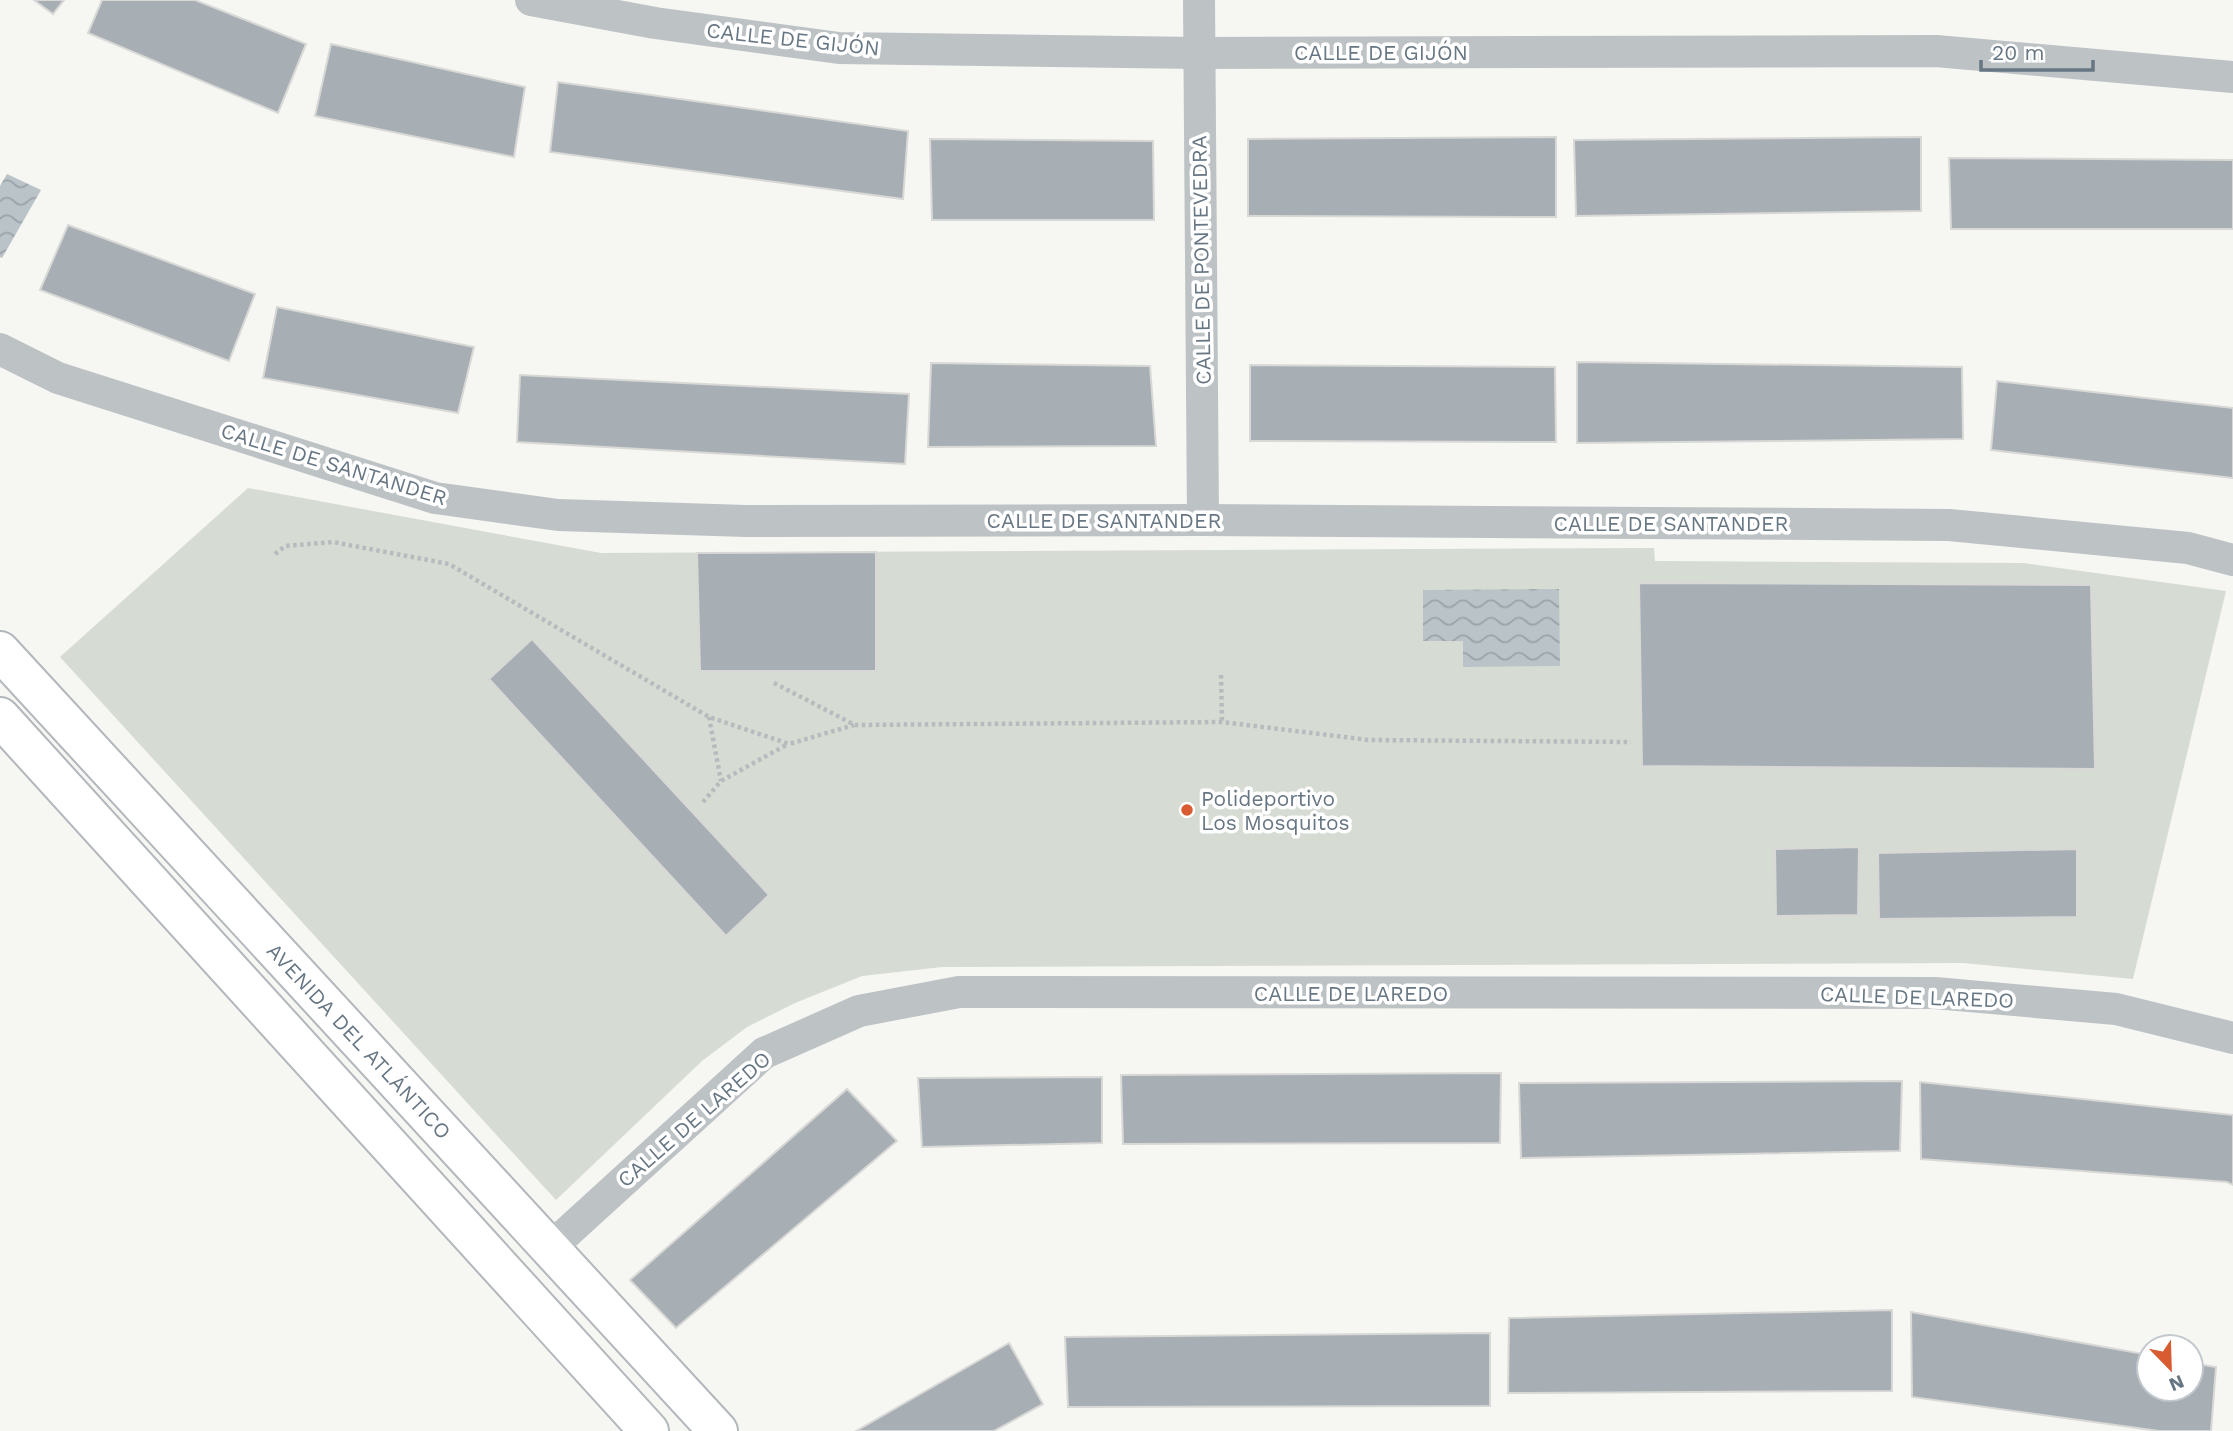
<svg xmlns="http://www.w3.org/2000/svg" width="2233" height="1431" font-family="'Work Sans',sans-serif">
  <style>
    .garden { fill: #d6dbd3 }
    .water { fill: url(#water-waves) }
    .building { fill: #a7afb4; stroke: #d8d8d6; stroke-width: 2 }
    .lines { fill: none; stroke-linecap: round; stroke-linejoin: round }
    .secondary-casing { stroke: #b2b7bc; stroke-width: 42 }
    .path { stroke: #b8bbbd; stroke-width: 4.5; stroke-dasharray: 3.5 3.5; stroke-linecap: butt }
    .street { stroke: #bdc2c5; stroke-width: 32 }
    .secondary { stroke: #fff; stroke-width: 38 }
    .poi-dot { fill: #d95b31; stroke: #fff; stroke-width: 2.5 }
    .labels { text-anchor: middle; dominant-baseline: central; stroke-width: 7; stroke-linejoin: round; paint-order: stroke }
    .street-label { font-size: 21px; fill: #677683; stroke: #fff }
    .poi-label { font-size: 21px; fill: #677683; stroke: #fff; text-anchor: start }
  </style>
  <defs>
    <pattern id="water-waves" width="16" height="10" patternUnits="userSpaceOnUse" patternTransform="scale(1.75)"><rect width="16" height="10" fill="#b9c3c8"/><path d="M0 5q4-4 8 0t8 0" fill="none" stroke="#9aa3a8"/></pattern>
  </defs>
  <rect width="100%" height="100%" fill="#f6f6f3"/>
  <path class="garden" d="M248,488L601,553L1654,548L1655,561L2023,563L2226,591L2133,979L1963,963L942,967L862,976L795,1003L747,1027L702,1061L556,1200L60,657Z"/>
  <g class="water">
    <path d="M7,174L41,190L2,258L0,257V186Z"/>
    <path d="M1559,589L1560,666L1463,667V641H1423V590Z"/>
  </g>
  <g class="building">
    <path d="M34,0H64L53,14Z"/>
    <path d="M102,0H195L306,44L278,113L88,33Z"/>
    <path d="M331,44L525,87L514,157L315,116Z"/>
    <path d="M558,82L908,131L903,199L550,152Z"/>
    <path d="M1556,137V217L1248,216V139Z"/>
    <path d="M1921,137V211L1576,216L1574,140Z"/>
    <path d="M930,139L1153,141L1154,220H932Z"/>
    <path d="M1949,158L2233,160V229H1951Z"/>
    <path d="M68,225L255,294L229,361L40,290Z"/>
    <path d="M277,307L474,347L458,413L263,378Z"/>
    <path d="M1577,362L1962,367L1963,439L1577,443Z"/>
    <path d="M931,363L1150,366L1156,446L928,447Z"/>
    <path d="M1250,365L1555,367L1556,442L1250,441Z"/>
    <path d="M520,375L909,394L905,464L517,442Z"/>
    <path d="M1997,381L2233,408V478L1991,450Z"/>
    <path d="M876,552V671H700L697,553Z"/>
    <path d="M1639,583L2091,585L2095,769L1642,766Z"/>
    <path d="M532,639L769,895L726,936L489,679Z"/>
    <path d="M1859,847L1858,915L1776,916L1775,849Z"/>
    <path d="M2077,849V917L1879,919L1878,853Z"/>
    <path d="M1501,1073L1500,1143L1123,1144L1121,1075Z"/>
    <path d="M1102,1077V1143L922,1147L918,1078Z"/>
    <path d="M1902,1081L1900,1151L1521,1158L1519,1083Z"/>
    <path d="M1920,1082L2233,1115V1185L2227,1182L1921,1159Z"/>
    <path d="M847,1089L897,1141L676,1328L630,1280Z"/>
    <path d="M1892,1310V1391L1508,1393L1509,1318Z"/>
    <path d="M1911,1312L2149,1355V1389H2191V1363L2216,1367L2211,1431H2159L1912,1397Z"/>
    <path d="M1490,1333V1406L1068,1407L1065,1337Z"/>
    <path d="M1009,1343L1043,1404L994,1431H856Z"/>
  </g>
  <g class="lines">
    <defs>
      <g id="secondary">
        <path d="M0,651L718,1431"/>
        <path d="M0,717L649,1431"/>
      </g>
    </defs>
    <use href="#secondary" class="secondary-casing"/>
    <g class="path">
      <path d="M275,554L285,546L333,542L449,564L709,717L789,744L854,725"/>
      <path d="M1221,675L1222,722"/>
      <path d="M774,683L855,725L1222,722L1369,740L1631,742"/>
      <path d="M709,717L721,781"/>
      <path d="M703,802L721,781L788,744"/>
    </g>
    <g class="street">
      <path d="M531,0L655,23L839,48L1199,53L1936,51L2233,77"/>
      <path d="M1199,0L1203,520"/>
      <path d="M0,349L58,378L435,498L558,515L746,521L1203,520L1949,525L2188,548L2233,560"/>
      <path d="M550,1248L764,1053L859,1011L959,992L1935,993L2116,1009L2233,1038"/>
    </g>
    <use href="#secondary" class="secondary"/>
  </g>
  <circle class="poi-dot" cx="1187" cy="810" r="7"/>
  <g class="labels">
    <g class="street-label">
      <text transform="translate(793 39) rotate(6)">CALLE DE GIJÓN</text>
      <text x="1381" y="52">CALLE DE GIJÓN</text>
      <text transform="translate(1201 260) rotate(-91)">CALLE DE PONTEVEDRA</text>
      <text transform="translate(334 464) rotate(17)">CALLE DE SANTANDER</text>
      <text x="1104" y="520">CALLE DE SANTANDER</text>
      <text x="1671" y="523">CALLE DE SANTANDER</text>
      <text x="1351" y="993">CALLE DE LAREDO</text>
      <text transform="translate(1917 997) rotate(2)">CALLE DE LAREDO</text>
      <text transform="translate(359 1041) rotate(47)">AVENIDA DEL ATLÁNTICO</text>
      <text transform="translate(694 1119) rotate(-41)">CALLE DE LAREDO</text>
    </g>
    <g class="poi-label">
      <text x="1201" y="798">Polideportivo<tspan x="1201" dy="24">Los Mosquitos</tspan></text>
    </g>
  </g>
  <g transform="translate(2170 1368) rotate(157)"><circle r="33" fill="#ffffff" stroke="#c2c8cd" stroke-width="2"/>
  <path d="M0-5L12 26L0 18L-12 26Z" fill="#d95b31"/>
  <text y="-10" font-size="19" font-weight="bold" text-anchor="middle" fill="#677683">N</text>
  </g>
  <path d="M1981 60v10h112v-10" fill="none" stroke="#677683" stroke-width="3.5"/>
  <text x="1992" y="60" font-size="21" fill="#677683" stroke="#ffffff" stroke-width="5" paint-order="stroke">20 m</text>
</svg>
